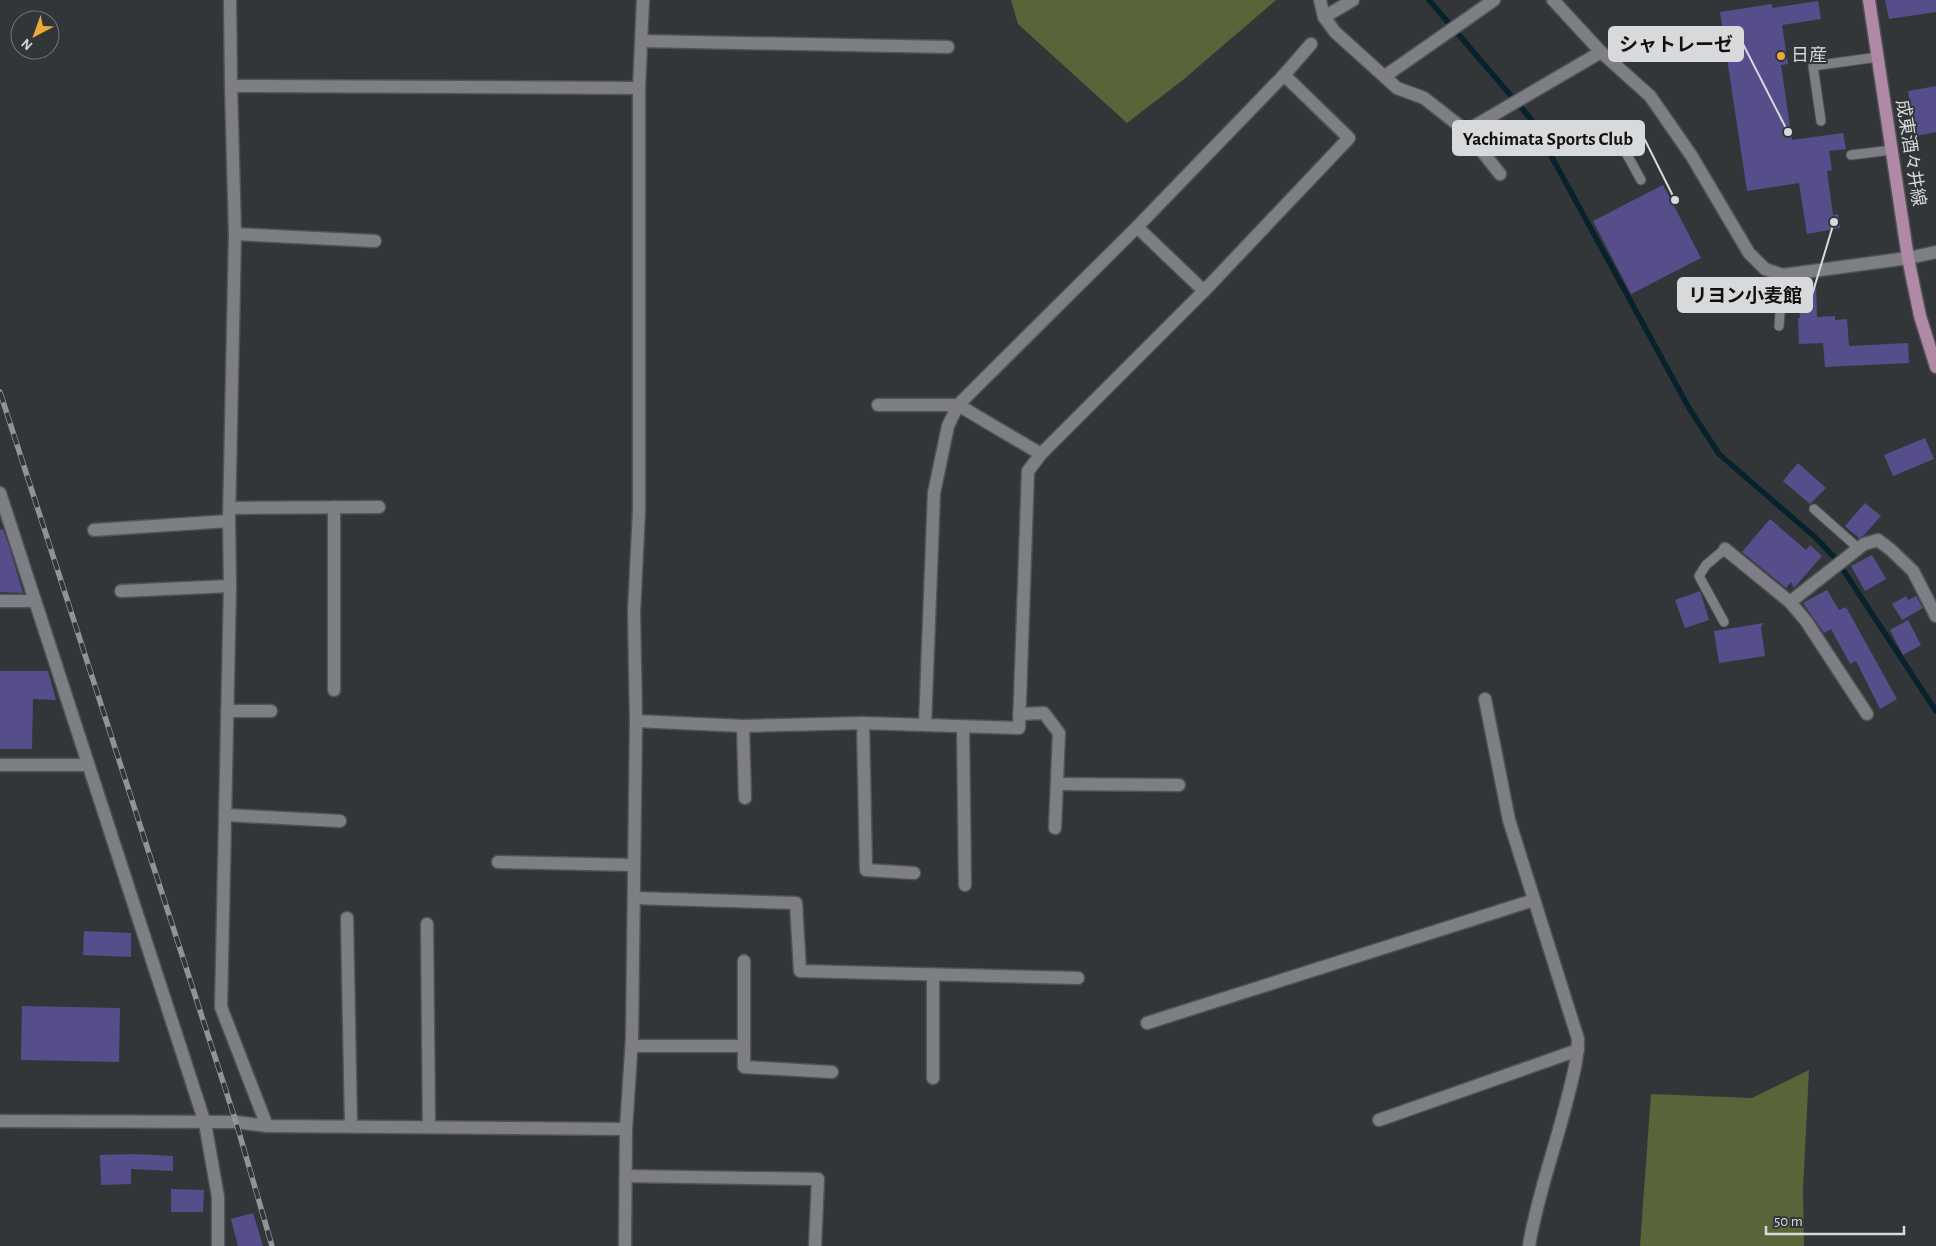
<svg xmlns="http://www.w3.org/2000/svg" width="1936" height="1246" font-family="'Alegreya Sans','Noto Sans JP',sans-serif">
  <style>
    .green { fill: #586538 }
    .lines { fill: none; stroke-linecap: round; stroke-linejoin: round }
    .stream { stroke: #07222c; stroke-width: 5.5 }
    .building { fill: #564e8a }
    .lane-casing { stroke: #505254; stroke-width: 11 }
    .street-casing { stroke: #505254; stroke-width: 15 }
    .secondary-casing { stroke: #505254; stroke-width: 15 }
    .primary-casing { stroke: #505254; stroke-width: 15 }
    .lane { stroke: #7d7f84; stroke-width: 9 }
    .street { stroke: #7d7f84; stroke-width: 12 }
    .secondary { stroke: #7d7f84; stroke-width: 12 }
    .primary { stroke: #b089a7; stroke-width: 12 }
    .rail-casing { stroke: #919496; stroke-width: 5.5 }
    .rail { stroke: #333639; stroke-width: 4; stroke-dasharray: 11; stroke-linecap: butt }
    .poi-dot { fill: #eaaa39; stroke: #333639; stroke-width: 2 }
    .labels { text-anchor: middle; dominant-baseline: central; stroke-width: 4; stroke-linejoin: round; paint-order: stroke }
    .poi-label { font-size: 18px; fill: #d7d9db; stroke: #333639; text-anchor: start }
    .street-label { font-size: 18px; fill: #d7d9db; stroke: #333639 }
    .leader { fill: none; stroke: #d7d9db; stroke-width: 2 }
    .callout-dot { fill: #d7d9db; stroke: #333639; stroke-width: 2 }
    .callout { fill: #d7d9db; stroke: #d7d9db; stroke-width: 2 }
    .callout-label { font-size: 19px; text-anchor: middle; font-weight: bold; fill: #111 }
  </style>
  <rect width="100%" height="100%" fill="#333639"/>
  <g class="green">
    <path d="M1011,0H1276L1184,79L1127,123L1018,24Z"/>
    <path d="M1809,1070L1803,1190L1804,1246H1640L1651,1094L1752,1098Z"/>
  </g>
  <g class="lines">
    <path class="stream" d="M1429,0L1531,119L1689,408L1719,454L1816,538L1836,559L1936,711"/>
  </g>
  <g class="building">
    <path d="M1885,0H1936V12L1889,19Z"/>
    <path d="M1818,1L1821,19L1782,25L1788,64L1781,65L1792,140L1843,133L1846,149L1829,151L1832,170L1827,171L1833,215L1838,214L1840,228L1807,234L1799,183L1747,191L1720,12L1772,4V8Z"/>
    <path d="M1936,86V132L1916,136L1908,91Z"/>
    <path d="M1663,185L1701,258L1631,294L1593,221Z"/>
    <path d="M1816,283L1817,317L1835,316V320L1847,319L1849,346L1908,343L1909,363L1825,367L1823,343L1799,344L1798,318H1800L1798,284Z"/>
    <path d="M1925,438L1934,459L1893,476L1884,455Z"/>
    <path d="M1798,463L1826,488L1810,504L1783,481Z"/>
    <path d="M1865,503L1881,516L1864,535L1859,538L1845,526Z"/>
    <path d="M1770,519L1806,550L1810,545L1822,556L1794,588L1791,582L1786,588L1742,552Z"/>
    <path d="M3,529L9,546L23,593L0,592V530Z"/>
    <path d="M1872,555L1886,579L1865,591L1851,566Z"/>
    <path d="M1827,590L1839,610L1846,607L1897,699L1880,709L1856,661L1850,664L1831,629L1824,633L1803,603Z"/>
    <path d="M1700,591L1709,620L1685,628L1675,600Z"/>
    <path d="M1906,596L1908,600L1916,596L1923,608L1902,620L1892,604Z"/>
    <path d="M1908,620L1921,645L1903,655L1890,630Z"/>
    <path d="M1764,623L1761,627L1765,656L1719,663L1714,631Z"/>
    <path d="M0,671H48L56,700L33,699L32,749H0Z"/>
    <path d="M84,931L131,933V957L83,955Z"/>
    <path d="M22,1006L120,1008L119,1062L21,1060Z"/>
    <path d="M135,1154L173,1156V1171L131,1169V1184L101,1185L100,1155Z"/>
    <path d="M171,1189L204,1190L203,1212H171Z"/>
    <path d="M253,1213L263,1246H238L231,1219Z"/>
  </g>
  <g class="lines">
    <defs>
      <g id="lane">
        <path d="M1821,121L1813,66L1878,57"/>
        <path d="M1619,140L1641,180"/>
        <path d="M1851,155L1892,150"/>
        <path d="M1779,326L1783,275"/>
        <path d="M1814,509L1858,548"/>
        <path d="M1724,622L1699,576L1706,565L1725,549"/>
      </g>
      <g id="street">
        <path d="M230,0L231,86L639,88"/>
        <path d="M1320,0L1324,17L1335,32L1397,88L1424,98L1466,131L1500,174"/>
        <path d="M1553,0L1601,52L1650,96L1691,155L1749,253L1765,269L1783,275L1908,258L1936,252"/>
        <path d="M1324,17L1353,0"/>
        <path d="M642,41L948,47"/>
        <path d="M1385,76L1494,0"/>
        <path d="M1466,131L1601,52"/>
        <path d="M1137,227L1204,291"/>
        <path d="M235,234L375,241"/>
        <path d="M878,405H958L1041,454"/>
        <path d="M334,507V690"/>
        <path d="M230,508L379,507"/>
        <path d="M94,530L229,521"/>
        <path d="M1725,549L1790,602L1806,621L1867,714"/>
        <path d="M121,591L230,586"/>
        <path d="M0,601H35"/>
        <path d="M1790,602L1864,544L1878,540L1891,550L1913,571L1936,616"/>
        <path d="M1485,699L1509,820L1578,1039C1578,1060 1572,1080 1567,1100C1555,1149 1537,1196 1529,1246"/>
        <path d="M227,711H271"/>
        <path d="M1019,714L1044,713L1059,733L1055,828"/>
        <path d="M636,721L743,726L863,723L1019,728L1028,471L1041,454L1204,291L1349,138L1284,75L1311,44"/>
        <path d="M863,723L866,870L914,873"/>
        <path d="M925,725L934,493L948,426L958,405L1137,227L1284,75"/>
        <path d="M743,726L745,798"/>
        <path d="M963,727L965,885"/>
        <path d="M0,765H87"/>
        <path d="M1057,784L1179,785"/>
        <path d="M225,815L340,821"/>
        <path d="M498,862L633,865"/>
        <path d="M634,898L796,903L800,971L1078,978"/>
        <path d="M347,918L351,1126"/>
        <path d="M427,924L429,1127"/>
        <path d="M1147,1023L1534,900"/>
        <path d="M632,1046H744V961"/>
        <path d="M744,1046V1067L832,1072"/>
        <path d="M933,1078V975"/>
        <path d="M1379,1120L1578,1050"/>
        <path d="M0,1121L236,1122L267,1126L626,1129"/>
        <path d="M626,1176L818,1179L815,1246"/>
        <path d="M625,1246L626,1129L632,1038L636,721L634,612L639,511V88L643,0"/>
      </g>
      <g id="secondary">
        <path d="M231,86L235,234L229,521L230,586L221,1007L267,1126"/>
        <path d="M0,493L205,1123L218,1197V1246"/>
      </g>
      <path id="primary" d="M1869,0L1908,258L1920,316L1936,367"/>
    </defs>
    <use href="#lane" class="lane-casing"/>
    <use href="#street" class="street-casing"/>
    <use href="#secondary" class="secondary-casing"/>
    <use href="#primary" class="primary-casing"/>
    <use href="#lane" class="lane"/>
    <use href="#street" class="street"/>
    <use href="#secondary" class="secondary"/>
    <use href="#primary" class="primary"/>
    <defs>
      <path id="rail" d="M0,392L236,1122L272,1246"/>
    </defs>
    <use href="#rail" class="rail-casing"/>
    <use href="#rail" class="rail"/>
  </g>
  <circle class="poi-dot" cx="1781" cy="56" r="5"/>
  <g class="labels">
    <g class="poi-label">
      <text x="1791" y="56">日産</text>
    </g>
    <g class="street-label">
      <text transform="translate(1910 153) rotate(81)">成東酒々井線</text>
    </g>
  </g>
  <path class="leader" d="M1788 132L1743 44M1675 200L1644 138M1834 222L1812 295"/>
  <g class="callout-dot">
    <circle cx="1788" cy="132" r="5"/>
    <circle cx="1675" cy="200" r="5"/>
    <circle cx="1834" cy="222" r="5"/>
  </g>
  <g class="callout">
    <rect x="1609" y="27" width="134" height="34" rx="5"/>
    <rect x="1453" y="121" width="191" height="34" rx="5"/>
    <rect x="1678" y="278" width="134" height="34" rx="5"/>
  </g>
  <g class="callout-label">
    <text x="1676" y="51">シャトレーゼ</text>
    <text x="1548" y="145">Yachimata Sports Club</text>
    <text x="1745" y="302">リヨン小麦館</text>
  </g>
  <g transform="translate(35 35) rotate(221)"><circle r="24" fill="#333639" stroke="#75777a"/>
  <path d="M0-4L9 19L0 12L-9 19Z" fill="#eaaa39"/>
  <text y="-8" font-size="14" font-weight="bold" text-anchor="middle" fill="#d7d9db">N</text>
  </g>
  <path d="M1766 1226v8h138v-8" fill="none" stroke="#d7d9db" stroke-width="2.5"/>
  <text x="1774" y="1226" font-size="15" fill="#d7d9db" stroke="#333639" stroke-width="4" paint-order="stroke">50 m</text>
</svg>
